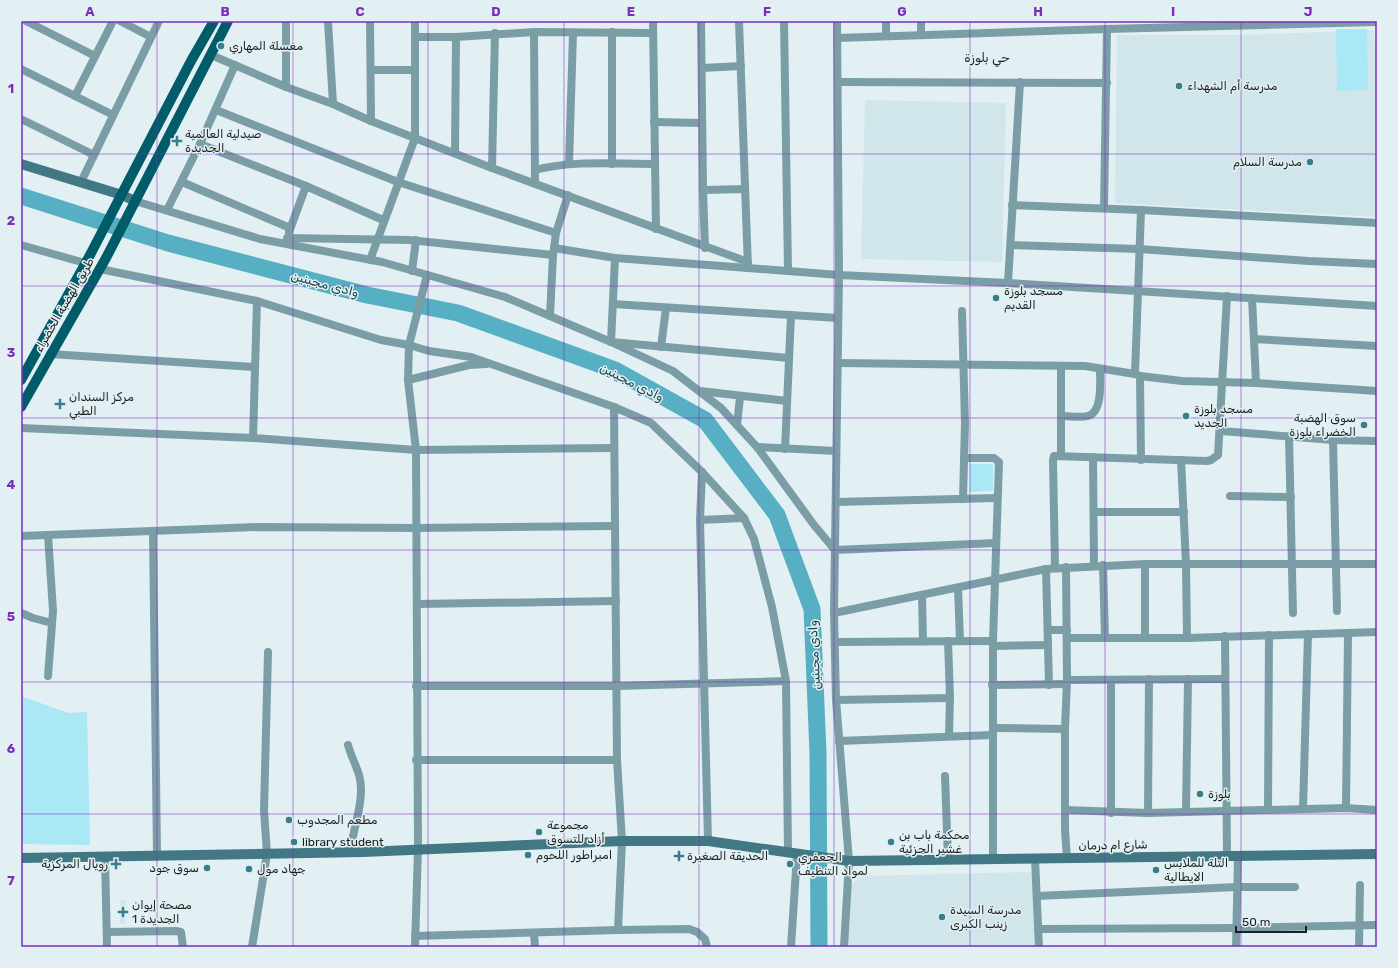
<svg xmlns="http://www.w3.org/2000/svg" width="1398" height="968" font-family="Rubik,'Noto Sans Arabic',sans-serif">
  <style>
    .built { fill: #d0e6eb }
    .green { fill: #aae8f6 }
    .lines { fill: none; stroke-linecap: round; stroke-linejoin: round }
    .river { stroke: #56afc2; stroke-width: 17 }
    .street { stroke: #7b9ea6; stroke-width: 8 }
    .secondary { stroke: #417883; stroke-width: 10 }
    .primary { stroke: #015c6a; stroke-width: 10 }
    .grid { fill: none; stroke: #7b2cbf; stroke-width: 1; stroke-opacity: 0.55 }
    .poi-dot { fill: #387d8b; stroke: #e3f0f3; stroke-width: 1.5 }
    .labels { text-anchor: middle; dominant-baseline: central; stroke-width: 3; stroke-linejoin: round; paint-order: stroke }
    .poi-label { font-size: 12px; fill: #1a1f20; stroke: #e3f0f3; text-anchor: start }
    .street-label { font-size: 12px; fill: #1a1f20; stroke: #e3f0f3 }
    .neighbourhood-label { font-size: 13px; fill: #0f3037; stroke: #e3f0f3 }
    .water-label { font-size: 13px; font-style: italic; fill: #19434b; stroke: #e3f0f3 }
    .neatline { fill: none; stroke: #7b2cbf; stroke-width: 1.5 }
    .grid-label { font-size: 13px; text-anchor: middle; font-weight: bold; fill: #7b2cbf }
  </style>
  <rect width="100%" height="100%" fill="#e3f0f3"/>
  <g class="built">
    <path d="M1374,30L1377,115V217L1115,203L1117,35H1241Z"/>
    <path d="M865,100L1006,103L1002,262L861,259Z"/>
    <path d="M1034,872L1035,947H848L849,887L861,876Z"/>
    <path d="M120,900H126L125,924H120Z"/>
  </g>
  <g class="green">
    <path d="M1336,29H1367L1368,90L1337,91Z"/>
    <path d="M969,464H993V491L969,492Z"/>
    <path d="M21,696L68,713L87,712L90,845L21,844Z"/>
  </g>
  <g class="lines">
    <path class="river" d="M21,196L168,243L367,295L458,313L615,370L705,420L777,515L812,609L818,753L819,947"/>
    <g class="street">
      <path d="M26,21L95,56"/>
      <path d="M120,21L151,37"/>
      <path d="M328,21L333,104"/>
      <path d="M370,21L371,121"/>
      <path d="M653,21L656,229"/>
      <path d="M701,21L703,190L705,248"/>
      <path d="M784,21L788,270"/>
      <path d="M837,21L839,275L834,613L836,700L849,861L844,947"/>
      <path d="M886,21V36"/>
      <path d="M534,32L535,183"/>
      <path d="M612,32V164"/>
      <path d="M921,35V21"/>
      <path d="M415,37H456L534,32L653,33"/>
      <path d="M837,38L1107,29L1377,22"/>
      <path d="M211,55L286,87L333,104L371,121L492,168L748,262"/>
      <path d="M702,68L741,66"/>
      <path d="M21,69L113,115"/>
      <path d="M371,70H415"/>
      <path d="M838,82L1107,83"/>
      <path d="M286,87V21"/>
      <path d="M75,96L113,21"/>
      <path d="M216,110L398,182L556,233L554,248"/>
      <path d="M21,119L94,155"/>
      <path d="M654,122L702,123"/>
      <path d="M200,144L306,186L383,220"/>
      <path d="M455,153L456,37"/>
      <path d="M569,164L573,33"/>
      <path d="M492,168L495,33"/>
      <path d="M535,170C573,160 615,164 654,164"/>
      <path d="M81,182L159,21"/>
      <path d="M182,182L290,228"/>
      <path d="M703,190L745,189"/>
      <path d="M135,201L260,239L382,262L505,297L611,342L673,371L721,408L757,447L814,525L835,550"/>
      <path d="M1012,205L1141,210L1377,223"/>
      <path d="M1104,208L1107,29"/>
      <path d="M167,210L200,144L235,65"/>
      <path d="M289,232L306,186"/>
      <path d="M556,233L568,195"/>
      <path d="M287,238L409,240L553,255L554,248L615,258L748,268L739,21"/>
      <path d="M21,245L85,263"/>
      <path d="M1011,245L1139,249L1309,261L1377,264"/>
      <path d="M615,258L611,342L789,358"/>
      <path d="M370,260L415,138V21"/>
      <path d="M748,268L839,275L1008,283L1377,306"/>
      <path d="M100,269L257,301L381,340L409,345L427,275"/>
      <path d="M412,271L416,240"/>
      <path d="M1008,283L1020,82"/>
      <path d="M1252,298L1256,383"/>
      <path d="M613,304L838,318"/>
      <path d="M962,311L965,423L963,499"/>
      <path d="M550,316L553,255"/>
      <path d="M1254,339L1377,346"/>
      <path d="M661,347L666,308"/>
      <path d="M50,354L254,367"/>
      <path d="M838,363L1085,366L1135,374"/>
      <path d="M1061,366V455"/>
      <path d="M1140,376L1182,381L1256,383L1377,391"/>
      <path d="M408,380L469,365L486,364"/>
      <path d="M700,391L787,401"/>
      <path d="M614,407L617,760L622,841L618,930L689,929L697,932L705,939L707,947"/>
      <path d="M1062,416C1070,416 1081,418 1088,416C1103,412 1100,381 1100,369"/>
      <path d="M737,425L740,397"/>
      <path d="M21,428L253,438L416,450L614,448"/>
      <path d="M1221,431L1333,440L1377,441"/>
      <path d="M1289,436L1293,613"/>
      <path d="M253,438L257,301"/>
      <path d="M1333,440L1337,611"/>
      <path d="M757,447L836,451"/>
      <path d="M785,449L791,315"/>
      <path d="M1093,457L1094,565"/>
      <path d="M964,458H994L999,462L993,641V858"/>
      <path d="M1141,460L1140,376L1135,374L1141,210"/>
      <path d="M1181,460L1186,564L1187,638"/>
      <path d="M702,472L700,520L708,841"/>
      <path d="M1230,496L1291,497"/>
      <path d="M836,502L997,498"/>
      <path d="M1094,512H1184"/>
      <path d="M700,520L744,518"/>
      <path d="M153,532L157,856"/>
      <path d="M48,535L53,611L48,676"/>
      <path d="M21,536L259,527L416,528L615,526"/>
      <path d="M835,550L996,543"/>
      <path d="M1103,565L1105,638"/>
      <path d="M1066,567L1067,680L1065,729V830L1067,858"/>
      <path d="M1055,568L1053,460L1054,456L1207,461L1211,460L1218,455L1227,296"/>
      <path d="M1046,569L1049,685"/>
      <path d="M958,588L960,641"/>
      <path d="M922,596L923,641"/>
      <path d="M417,604L616,601"/>
      <path d="M21,613L33,618L52,623"/>
      <path d="M834,613L1046,569L1145,564H1377"/>
      <path d="M1048,630H1067"/>
      <path d="M1225,636L1227,856"/>
      <path d="M1067,638H1187L1377,632"/>
      <path d="M1145,638V564"/>
      <path d="M948,641L950,698L949,736"/>
      <path d="M836,642L993,641"/>
      <path d="M993,646L1048,645"/>
      <path d="M1067,680L1225,679"/>
      <path d="M1111,680V813"/>
      <path d="M992,685L1067,684"/>
      <path d="M416,686H617L786,681"/>
      <path d="M836,700L950,698"/>
      <path d="M993,728L1065,729"/>
      <path d="M839,741L992,735"/>
      <path d="M348,745C351,756 356,765 359,775C366,796 353,829 350,852"/>
      <path d="M416,760H617"/>
      <path d="M945,776L948,859"/>
      <path d="M1346,808L1348,633"/>
      <path d="M1303,809L1308,634"/>
      <path d="M1066,810L1148,813L1346,808L1377,810"/>
      <path d="M1268,810L1269,635"/>
      <path d="M1186,812L1188,679"/>
      <path d="M1148,813L1149,679"/>
      <path d="M105,857L107,947"/>
      <path d="M1035,859L1039,947"/>
      <path d="M1037,896L1237,887H1295"/>
      <path d="M1038,929L1237,928L1377,925"/>
      <path d="M107,932L176,931L181,932L183,947"/>
      <path d="M534,933L535,947"/>
      <path d="M415,936L618,930"/>
      <path d="M252,947L267,854L264,811L268,652"/>
      <path d="M415,947L418,849L416,450L408,380L409,345L429,351L471,357L614,407L651,423L702,472L744,518L754,539L772,607L786,681L788,852"/>
      <path d="M791,947L797,854"/>
      <path d="M1236,947L1238,857"/>
      <path d="M1359,947L1360,885"/>
    </g>
    <g class="secondary">
      <path d="M21,164L122,195L135,201"/>
      <path d="M21,858L363,852L622,841H708L849,861L1377,854"/>
    </g>
    <g class="primary">
      <path d="M21,380L90,255L191,61L214,21"/>
      <path d="M21,407L106,258L228,21"/>
    </g>
  </g>
  <path class="grid" d="M157,21V947M293,21V947M428,21V947M564,21V947M699,21V947M834,21V947M970,21V947M1105,21V947M1241,21V947M21,154H1377M21,286H1377M21,418H1377M21,550H1377M21,682H1377M21,814H1377"/>
  <g class="poi-dot">
    <circle cx="221" cy="46" r="4"/>
    <circle cx="1179" cy="86" r="4"/>
    <path d="M175 135h4v4h4v4h-4v4h-4v-4h-4v-4h4z"/>
    <circle cx="1310" cy="162" r="4"/>
    <circle cx="996" cy="298" r="4"/>
    <path d="M58 398h4v4h4v4h-4v4h-4v-4h-4v-4h4z"/>
    <circle cx="1186" cy="416" r="4"/>
    <circle cx="1364" cy="425" r="4"/>
    <circle cx="1200" cy="794" r="4"/>
    <circle cx="289" cy="820" r="4"/>
    <circle cx="539" cy="832" r="4"/>
    <circle cx="294" cy="842" r="4"/>
    <circle cx="891" cy="842" r="4"/>
    <circle cx="528" cy="855" r="4"/>
    <path d="M677 850h4v4h4v4h-4v4h-4v-4h-4v-4h4z"/>
    <path d="M114 858h4v4h4v4h-4v4h-4v-4h-4v-4h4z"/>
    <circle cx="790" cy="864" r="4"/>
    <circle cx="207" cy="868" r="4"/>
    <circle cx="249" cy="869" r="4"/>
    <circle cx="1156" cy="870" r="4"/>
    <path d="M121 906h4v4h4v4h-4v4h-4v-4h-4v-4h4z"/>
    <circle cx="942" cy="917" r="4"/>
  </g>
  <g class="labels">
    <g class="poi-label">
      <text x="229" y="46">مغسلة المهاري</text>
      <text x="1187" y="86">مدرسة أم الشهداء</text>
      <text x="185" y="134">صيدلية العالمية<tspan x="185" dy="14">الجديدة</tspan></text>
      <text x="1302" y="162" text-anchor="end">مدرسة السلام</text>
      <text x="1004" y="291">مسجد بلوزة<tspan x="1004" dy="14">القديم</tspan></text>
      <text x="69" y="397">مركز السندان<tspan x="69" dy="14">الطبي</tspan></text>
      <text x="1194" y="409">مسجد بلوزة<tspan x="1194" dy="14">الجديد</tspan></text>
      <text x="1356" y="418" text-anchor="end">سوق الهضبة<tspan x="1356" dy="14">الخضراء بلوزة</tspan></text>
      <text x="1208" y="794">بلوزة</text>
      <text x="297" y="820">مطعم المجدوب</text>
      <text x="547" y="825">مجموعة<tspan x="547" dy="14">أزاد للتسوق</tspan></text>
      <text x="899" y="835">محكمة باب بن<tspan x="899" dy="14">غشير الجزئية</tspan></text>
      <text x="302" y="842">library student</text>
      <text x="536" y="855">امبراطور اللحوم</text>
      <text x="687" y="856">الحديقة الصغيرة</text>
      <text x="798" y="857">الجعفري<tspan x="798" dy="14">لمواد التنظيف</tspan></text>
      <text x="1164" y="863">التلة للملابس<tspan x="1164" dy="14">الايطالية</tspan></text>
      <text x="108" y="864" text-anchor="end">رويال المركزية</text>
      <text x="199" y="868" text-anchor="end">سوق جود</text>
      <text x="257" y="869">جهاد مول</text>
      <text x="132" y="905">مصحة إيوان<tspan x="132" dy="14">الجديدة 1</tspan></text>
      <text x="950" y="910">مدرسة السيدة<tspan x="950" dy="14">زينب الكبرى</tspan></text>
    </g>
    <g class="street-label">
      <text transform="translate(64 305) rotate(-60)">طريق الهضبة الخضراء</text>
      <text transform="translate(1113 845) rotate(-1)">شارع ام درمان</text>
    </g>
    <g class="neighbourhood-label">
      <text x="987" y="57">حي بلوزة</text>
    </g>
    <g class="water-label">
      <text transform="translate(325 284) rotate(15)">وادي مجينين</text>
      <text transform="translate(632 382) rotate(27)">وادي مجينين</text>
      <text transform="translate(814 655) rotate(-93)">وادي مجينين</text>
    </g>
  </g>
  <rect width="1398" height="968" fill="none" stroke="#e3f0f3" stroke-width="44"/>
  <path d="M1236 926v6h70v-6" fill="none" stroke="#1a1f20" stroke-width="2"/>
  <text x="1242" y="926" font-size="12" fill="#1a1f20" stroke="#e3f0f3" stroke-width="3" paint-order="stroke">50 m</text>
  <rect x="22" y="22" width="1354" height="924" class="neatline"/>
  <g class="grid-label">
    <text x="90" y="16">A</text>
    <text x="225" y="16">B</text>
    <text x="360" y="16">C</text>
    <text x="496" y="16">D</text>
    <text x="631" y="16">E</text>
    <text x="767" y="16">F</text>
    <text x="902" y="16">G</text>
    <text x="1038" y="16">H</text>
    <text x="1173" y="16">I</text>
    <text x="1308" y="16">J</text>
    <text x="11" y="93">1</text>
    <text x="11" y="225">2</text>
    <text x="11" y="357">3</text>
    <text x="11" y="489">4</text>
    <text x="11" y="621">5</text>
    <text x="11" y="753">6</text>
    <text x="11" y="885">7</text>
  </g>
</svg>
